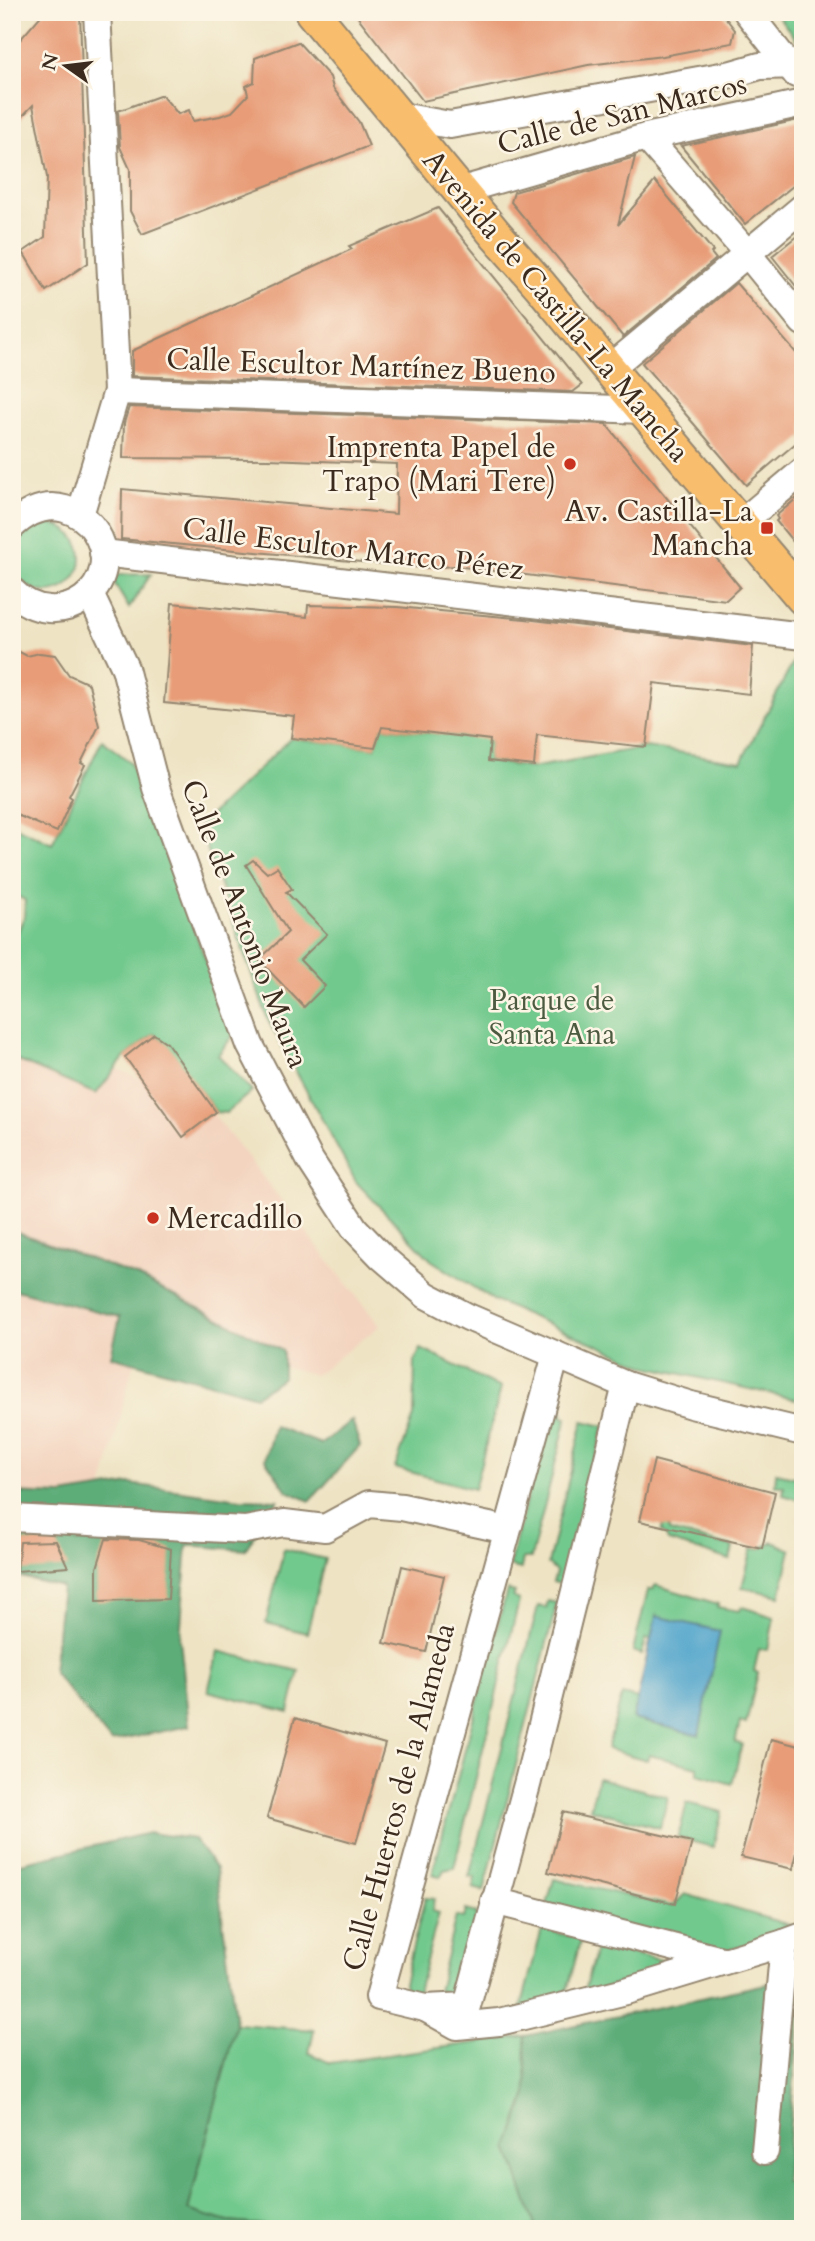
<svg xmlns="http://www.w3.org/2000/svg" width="815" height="2241" font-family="Cardo,serif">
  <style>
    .built { fill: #f3d4bf }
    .green { fill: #72c98e; stroke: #567a56; stroke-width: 2 }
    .forest { fill: #5dad79; stroke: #4c6c4c; stroke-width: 2 }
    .water { fill: #51a5cc; stroke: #466875; stroke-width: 2 }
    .building { fill: #e89d78 }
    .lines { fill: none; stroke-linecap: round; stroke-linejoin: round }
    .minor-casing { stroke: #948670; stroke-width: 30 }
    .major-casing { stroke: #948670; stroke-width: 37 }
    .minor { stroke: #fff; stroke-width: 26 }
    .major { stroke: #f9be6d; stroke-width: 33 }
    .poi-dot { fill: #c8321e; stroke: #fcf5e5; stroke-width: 2.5 }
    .labels { text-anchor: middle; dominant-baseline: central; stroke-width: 5; stroke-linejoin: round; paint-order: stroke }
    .street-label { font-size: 30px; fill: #3b2a1e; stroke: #fcf5e5 }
    .poi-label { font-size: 30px; fill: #3b2a1e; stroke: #fcf5e5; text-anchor: end }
    .park-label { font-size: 30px; fill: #4c5a40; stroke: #fcf5e5 }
  </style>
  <rect width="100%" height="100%" fill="#fcf5e5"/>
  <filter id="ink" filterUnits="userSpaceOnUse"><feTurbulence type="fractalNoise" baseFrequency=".0143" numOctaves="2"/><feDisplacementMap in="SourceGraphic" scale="14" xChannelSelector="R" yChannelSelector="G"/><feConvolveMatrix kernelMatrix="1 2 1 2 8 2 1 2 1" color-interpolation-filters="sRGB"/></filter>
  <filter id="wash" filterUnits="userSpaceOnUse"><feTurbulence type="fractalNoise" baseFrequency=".00686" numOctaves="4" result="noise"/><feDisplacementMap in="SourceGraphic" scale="28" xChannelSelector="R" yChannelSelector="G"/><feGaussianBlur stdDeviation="1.57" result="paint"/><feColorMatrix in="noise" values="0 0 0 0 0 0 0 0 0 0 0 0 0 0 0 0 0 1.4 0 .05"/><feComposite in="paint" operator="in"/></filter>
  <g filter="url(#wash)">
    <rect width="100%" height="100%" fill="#eee3c3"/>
    <path class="built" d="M12,1022L211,1111L380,1326L315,1375L143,1325L79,1583L12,1562Z"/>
    <g class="green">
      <path d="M775,12H803V48Z"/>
      <circle cx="47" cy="558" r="34"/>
      <path d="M151,574L129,608L114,583L117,575Z"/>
      <path d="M795,659L803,670V1401L646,1366L495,1301L431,1260L356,1182L268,1020L199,826L291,738L375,748L382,727L467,737L492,726L488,761L531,768L646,747L741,762Z"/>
      <path d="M102,740L130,762L234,1034L218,1055L252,1091L226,1113L216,1112L164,1041L154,1034L124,1058L96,1094L12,1058V990L16,979L12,977V945L24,917L25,900L12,894V825L52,844Z"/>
      <path d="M421,1349L501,1388L474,1489L395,1468L414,1416L415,1360Z"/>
      <path d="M550,1409L563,1412L562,1417H567L531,1558H523L521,1569L509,1566Z"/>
      <path d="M583,1421L604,1426L565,1585L553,1582L556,1572L548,1564Z"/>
      <path d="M776,1473L803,1479V1501L783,1495L784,1486H775Z"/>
      <path d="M663,1525H669V1531L733,1547L730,1560L668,1541L666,1536L661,1532Z"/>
      <path d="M773,1542L791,1550L780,1596L742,1587L752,1549L762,1548Z"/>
      <path d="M284,1549L325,1559L307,1633L266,1623Z"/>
      <path d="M655,1585L718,1604L717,1607L739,1611L742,1607L774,1617L768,1650L759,1649L754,1671L758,1673L746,1724L740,1722L735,1743L742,1744L732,1784L698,1774V1767L649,1755L647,1760L607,1749L622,1695L638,1699L633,1719L699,1734L657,1616L651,1640L646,1639L642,1654L633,1651L648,1590H653Z"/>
      <path d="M507,1590L515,1592L513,1597L519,1601L454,1868L444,1870L440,1877L432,1875Z"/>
      <path d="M548,1601L557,1603L484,1891L473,1888L475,1877H469L538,1606L546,1608Z"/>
      <path d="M218,1651L299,1671L289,1712L208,1691Z"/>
      <path d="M598,1778L668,1797L660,1828L590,1809Z"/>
      <path d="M687,1803L722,1812L713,1847L678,1838Z"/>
      <path d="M554,1879L672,1906L685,1894L803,1929L721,1952L546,1908Z"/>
      <path d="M425,1898L434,1899L432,1911L439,1913L417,1995L406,1992L404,1983Z"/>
      <path d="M466,1910L477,1913L458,1991L449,2002L436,2000L456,1916L464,1918Z"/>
      <path d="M542,1929L581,1939L563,2006L521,2008Z"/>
      <path d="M597,1946L684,1965L583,1994Z"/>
      <path d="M236,2024L314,2030L309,2053L330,2063L525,2036L527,2094L508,2147L536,2226L525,2229H306L228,2222L188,2211Z"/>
    </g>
    <g class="forest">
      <path d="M12,1230L136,1276L283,1351V1377L256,1396L111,1356L120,1317L12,1289Z"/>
      <path d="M352,1420L360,1446L310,1501L287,1491L265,1459L274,1426L321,1444Z"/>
      <path d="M130,1484L241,1499L278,1500L245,1550L187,1545L180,1639L189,1726L111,1742L53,1672L62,1587L12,1575V1493L62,1495Z"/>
      <path d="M149,1833L194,1839L216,1869L236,2024L188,2210L228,2222L306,2229H12V1865Z"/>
      <path d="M803,1976L785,2182L803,2181V2229H525L535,2226L508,2147L527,2094L525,2036Z"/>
    </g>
    <path class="water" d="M656,1616L720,1631L699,1735L633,1719Z"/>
    <g id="blocks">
      <g class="building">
        <path d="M44,12H80L88,263L46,291L23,252L45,237L47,177L33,105L12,127V49Z"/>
        <path d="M354,12H721L735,30L732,43L663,56L588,65L423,101Z"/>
        <path d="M298,42L330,77L333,88L359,122L369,146L142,234L130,211V169L120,147L118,111L162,95L178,114L189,110L193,121L220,116L232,112L248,95L246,86L254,82L255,58Z"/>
        <path d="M803,119V178L745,224L681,146Z"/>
        <path d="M635,157L618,225L655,181L713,251L711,253L716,259L623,337L511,202L514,192Z"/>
        <path d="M438,208L582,385L573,392L132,376V351L352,249L349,246Z"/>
        <path d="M803,231V295L772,256Z"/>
        <path d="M736,283L803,361V437L746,485L642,363Z"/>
        <path d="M129,407L606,424L740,587L726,600L455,566L424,568L121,539L122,489L396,514L397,464L268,459L123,458L124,423Z"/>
        <path d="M803,493V554L776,521L778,519L776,516Z"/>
        <path d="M172,603L307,617L308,605L397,607L525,619L753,646L749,694L654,683L646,747L537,735L534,766L488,761L490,740L382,727L375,748L291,738L294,716L164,703Z"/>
        <path d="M12,648L27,656L40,653L55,655L69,675L89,684L99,726L81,763L85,765L69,796L72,798L57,832L12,813Z"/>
        <path d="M253,860L267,873L277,867L292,889L286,892L327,934L300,960L325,986L304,1007L259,960L288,932L246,865Z"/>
        <path d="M154,1034L167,1043L216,1112L183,1137L125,1057Z"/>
        <path d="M654,1460L775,1492L762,1548L640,1521Z"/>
        <path d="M106,1539L139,1540L171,1549L168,1599L97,1601V1568Z"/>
        <path d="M56,1541L68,1567L17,1571L20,1542Z"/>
        <path d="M402,1566L444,1576L426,1652L384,1643Z"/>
        <path d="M295,1718L385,1744L356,1843L267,1818Z"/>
        <path d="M771,1739L803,1747V1828L793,1869L741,1857Z"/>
        <path d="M563,1812L692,1842L675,1904L548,1872Z"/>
      </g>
    </g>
  </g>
  <g filter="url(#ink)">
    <use href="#blocks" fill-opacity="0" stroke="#948670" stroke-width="2"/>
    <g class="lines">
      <defs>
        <g id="minor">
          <path d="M747,12L796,74"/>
          <path d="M395,115L450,125L732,74L760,66L803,65"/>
          <path d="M646,137L747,253L803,322"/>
          <path d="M459,191L646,137L803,103"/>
          <path d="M609,369L803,207"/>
          <path d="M117,391L644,410"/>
          <path d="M80,515L117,391L97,12"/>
          <path d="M740,524L803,471"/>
          <path d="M12,526C27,512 45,503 65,509C78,513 88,520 95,531C129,585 58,638 12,591"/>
          <path d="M103,553L803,636"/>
          <path d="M90,594L125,668L156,788L250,1045L310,1160L355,1229L382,1257L426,1295L468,1317L626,1385L691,1405L803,1432"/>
          <path d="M556,1355L379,1997L425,2008L467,2006L528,1781L626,1385"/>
          <path d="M12,1518L245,1530L284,1523L325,1528L369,1504L402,1507L507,1530"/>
          <path d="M494,1901L722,1960"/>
          <path d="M425,2008L457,2026L499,2022L626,1991L784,1943"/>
          <path d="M765,2151L784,1943L803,1936"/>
        </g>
        <path id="major" d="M312,12L496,235L540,285L609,369L803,598"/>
      </defs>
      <use href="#minor" class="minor-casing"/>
      <use href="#major" class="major-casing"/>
      <use href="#minor" class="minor"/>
      <use href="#major" class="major"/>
    </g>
  </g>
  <g class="poi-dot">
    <circle cx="570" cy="464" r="7"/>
    <rect x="760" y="521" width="14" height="14" rx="3.5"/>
    <circle cx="153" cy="1218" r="7"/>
  </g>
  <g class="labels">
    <g class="street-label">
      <text transform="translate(622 114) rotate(-14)">Calle de San Marcos</text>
      <text transform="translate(556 306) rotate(50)">Avenida de Castilla-La Mancha</text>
      <text transform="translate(361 366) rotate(2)">Calle Escultor Martínez Bueno</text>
      <text transform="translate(353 549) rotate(7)">Calle Escultor Marco Pérez</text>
      <text transform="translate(245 924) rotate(69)">Calle de Antonio Maura</text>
      <text transform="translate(399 1797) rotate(-75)">Calle Huertos de la Alameda</text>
    </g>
    <g class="poi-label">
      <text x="556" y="447">Imprenta Papel de<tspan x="556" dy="34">Trapo (Mari Tere)</tspan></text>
      <text x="753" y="511">Av. Castilla-La<tspan x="753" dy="34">Mancha</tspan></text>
      <text x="167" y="1218" text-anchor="start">Mercadillo</text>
    </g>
    <g class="park-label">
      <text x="552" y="1000">Parque de<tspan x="552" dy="34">Santa Ana</tspan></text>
    </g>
  </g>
  <rect width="815" height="2241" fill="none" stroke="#fcf5e5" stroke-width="42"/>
  <g transform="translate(66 66) rotate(284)" stroke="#fcf5e5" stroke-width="5" paint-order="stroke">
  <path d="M0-5L12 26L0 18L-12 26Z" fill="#3b2a1e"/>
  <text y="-10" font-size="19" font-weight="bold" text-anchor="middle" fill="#3b2a1e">N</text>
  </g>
</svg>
